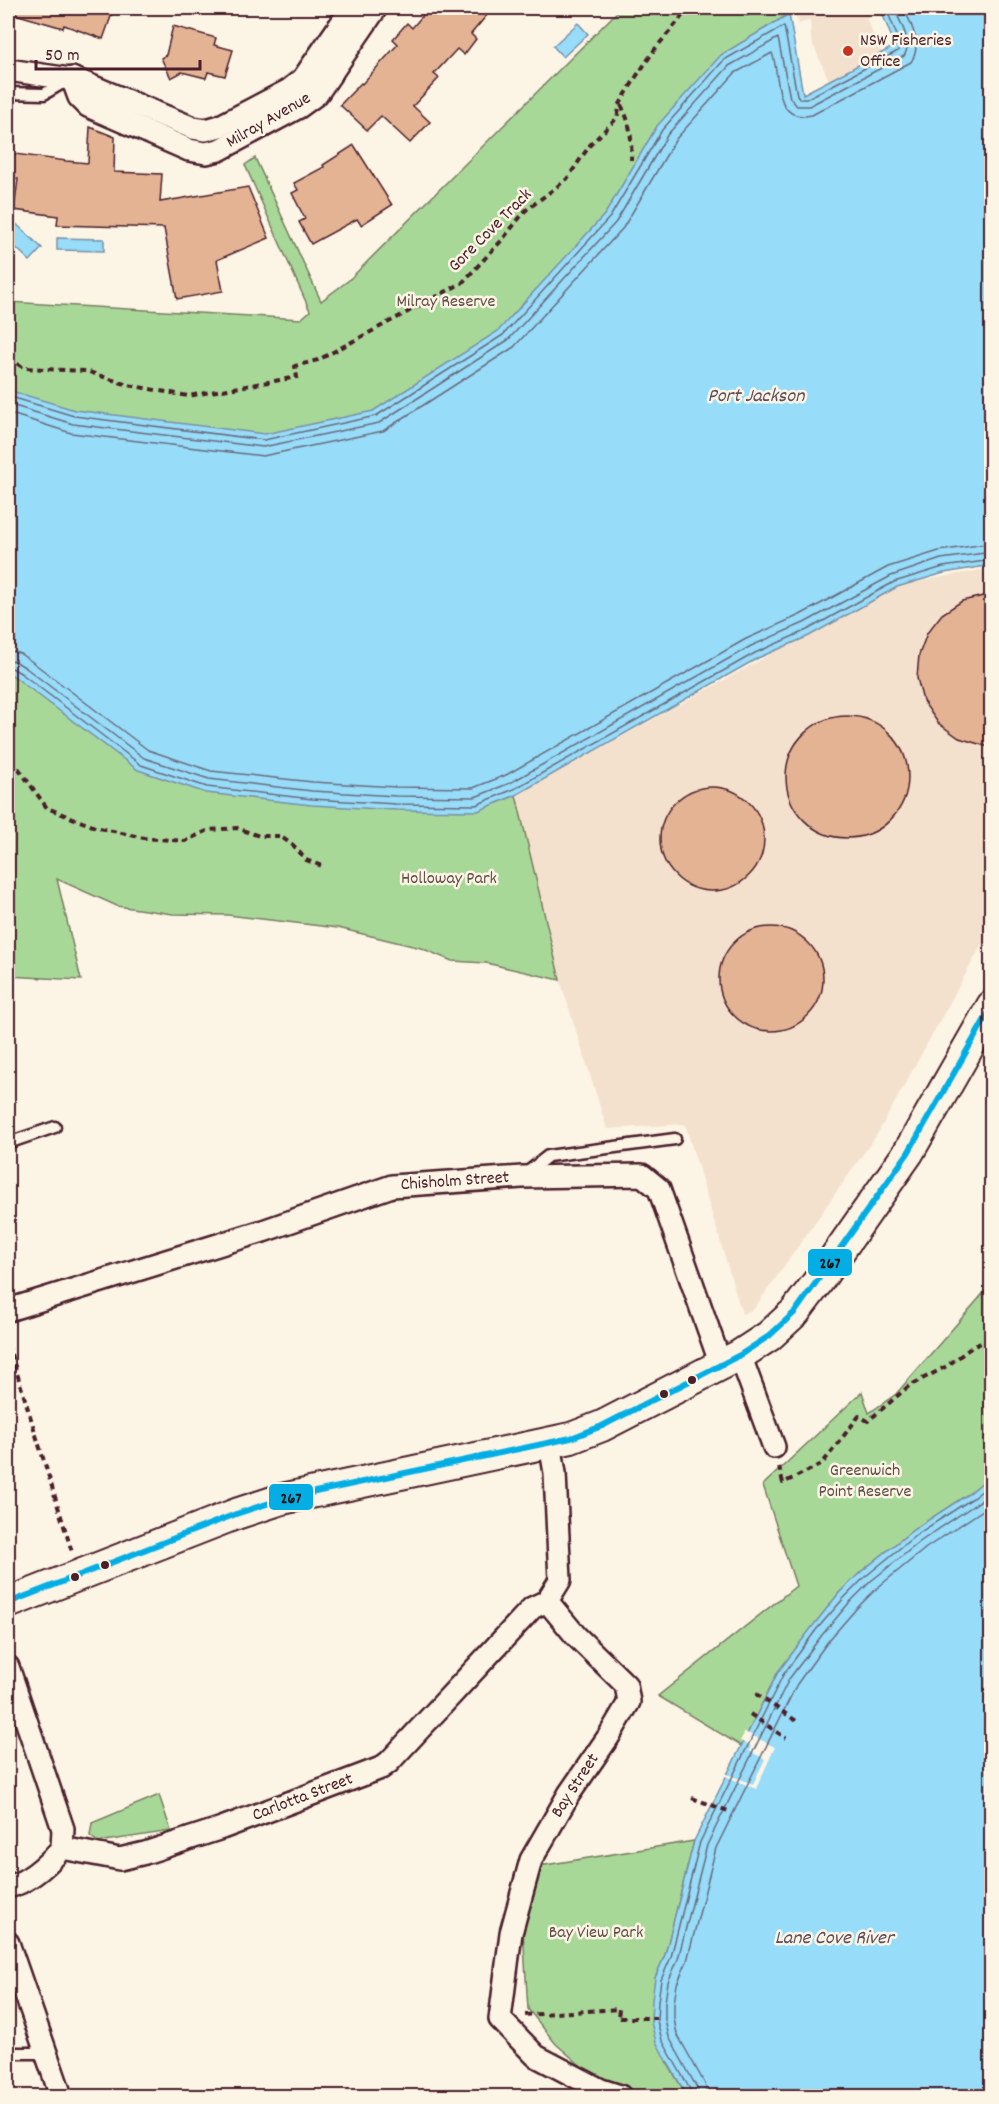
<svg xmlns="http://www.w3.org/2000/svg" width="999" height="2104" font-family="Dekko,sans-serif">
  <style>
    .built { fill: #f4e1cd }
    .green { fill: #a8d898; stroke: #797c62; stroke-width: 1.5 }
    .water { fill: #97dcf9; stroke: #7890a7; stroke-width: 1.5 }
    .pier { fill: #fcf5e5 }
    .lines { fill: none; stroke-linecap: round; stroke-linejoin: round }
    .shore { stroke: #696b7d; stroke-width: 1.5 }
    .building { fill: #e3b394; stroke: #4a1f2b; stroke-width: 1.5 }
    .lane-casing { stroke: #4a1f2b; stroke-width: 15 }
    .street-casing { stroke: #4a1f2b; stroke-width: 26 }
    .secondary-casing { stroke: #4a1f2b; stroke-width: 34 }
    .path { stroke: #4a1f2b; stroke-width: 4; stroke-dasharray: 6 4.5; stroke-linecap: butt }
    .lane { stroke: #fcf5e5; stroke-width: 10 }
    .street { stroke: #fcf5e5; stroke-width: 21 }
    .secondary { stroke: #fcf5e5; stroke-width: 30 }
    .bus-1-casing { stroke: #fcf5e5; stroke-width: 10 }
    .bus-1 { stroke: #04aee5; stroke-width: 6 }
    .poi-dot { fill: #c8321e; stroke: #fcf5e5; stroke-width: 2 }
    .bus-dot { fill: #4a1f2b; stroke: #fcf5e5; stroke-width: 2 }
    .labels { text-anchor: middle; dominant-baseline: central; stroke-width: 5; stroke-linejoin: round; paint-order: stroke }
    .poi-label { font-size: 18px; fill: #4a1f2b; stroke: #fcf5e5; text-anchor: start }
    .street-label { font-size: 18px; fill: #4a1f2b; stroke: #fcf5e5 }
    .park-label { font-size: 18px; fill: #624d46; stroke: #fcf5e5 }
    .water-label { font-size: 20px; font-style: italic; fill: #5d4e5e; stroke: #fcf5e5 }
    .line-badge { stroke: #fcf5e5; stroke-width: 2 }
    .pale-badge-label { font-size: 16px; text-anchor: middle; font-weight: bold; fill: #111 }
  </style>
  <rect width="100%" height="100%" fill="#fcf5e5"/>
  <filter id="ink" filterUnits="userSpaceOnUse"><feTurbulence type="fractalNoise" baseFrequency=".0167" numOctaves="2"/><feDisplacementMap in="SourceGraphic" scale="12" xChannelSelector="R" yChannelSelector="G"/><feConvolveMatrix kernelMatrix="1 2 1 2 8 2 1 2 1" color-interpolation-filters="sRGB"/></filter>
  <g filter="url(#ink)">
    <g class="built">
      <path d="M787,8H868L867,20L886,63L830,83L811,40L810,20L799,24L792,8Z"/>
      <path d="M991,568V937L985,939L878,1133L754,1309L742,1314L685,1124L607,1129L560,980L516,795L894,586Z"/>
    </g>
    <g class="green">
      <path d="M621,8H786L789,14L723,54L620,199L439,398L223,451L8,403V302L301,319L310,311L245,165L255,158L321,301L349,280Z"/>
      <path d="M8,672L18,679L497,803L516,795L560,980L486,963L452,961L421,948L338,928L228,915L173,914L117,906L57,879L81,980L8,976Z"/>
      <path d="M991,1287V1475L970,1493L913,1530L862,1571L839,1593L778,1672L741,1746L658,1696L796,1586L763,1485L862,1392L869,1413L896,1394L988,1288Z"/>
      <path d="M159,1795L171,1831L98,1842L90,1836L92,1823Z"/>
      <path d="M694,1841L665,1955L655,1978L666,2061L687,2096H616L556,2044L528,2009L523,1930L539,1866Z"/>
    </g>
    <g class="water">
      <path d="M880,8H991V565L944,573L897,587L809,636L758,658L516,795L478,811L396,810L311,805L206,793L138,770L8,672V390L75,410L265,434L373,411L498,331L605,214L657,126L721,55L789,14L803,94L895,46Z"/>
      <path d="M578,23L588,34L563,57L553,46Z"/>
      <path d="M12,220L42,248L30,261L8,240V225Z"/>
      <path d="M57,238L104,239V251L57,250Z"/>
      <path d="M991,1475V2096H687L656,2042L651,2022L652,2000L655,1978L665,1955L694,1841L778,1672L812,1627L839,1593L862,1571L913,1530L970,1493Z"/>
    </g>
    <path class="pier" d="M745,1732L775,1747L756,1789L723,1775L724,1773L753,1784L765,1759L749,1751L751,1746L740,1741Z"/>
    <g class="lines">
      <g class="shore">
        <path d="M8,396L74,416L264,440L376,416L503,335L610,217L662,130L724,60L784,26L797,95L800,99H806L898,51L900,43L886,8"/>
        <path d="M8,404L73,424L263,447L379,423L508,340L616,222L668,134L729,66L778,38L790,98L797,106H809L904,56C913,42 900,22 894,8"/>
        <path d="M8,413L71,433L263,456L383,431L514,347L623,228L676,139L735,73L772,53C781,75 772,124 812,115L911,62C923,44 911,25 904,8"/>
        <path d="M8,651L19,653L31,661L148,750L211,771L313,782L396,787L473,788L506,775L746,639L800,615L888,567L939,551L992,543"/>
        <path d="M8,660L15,661L26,668L144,758L209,779L312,791L396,796L475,797L510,783L751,646L804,623L891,576L941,559L992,552"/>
        <path d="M8,668H12L22,674L141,765L207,787L312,799L396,804L476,805L514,789L755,653L807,630L894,582L943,567L992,560"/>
        <path d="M691,2096V2091L662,2040L657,2021L658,2001L661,1980L671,1957L700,1842L783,1675L816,1630L844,1598L866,1576L916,1535L973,1498L992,1483"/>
        <path d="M699,2096L697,2088L669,2037L665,2020V2002L668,1982L678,1959L707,1845L789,1679L822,1635L849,1603L871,1581L921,1541L992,1493"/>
        <path d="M708,2096L705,2084L677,2034L674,2019V2003L677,1984L687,1961L716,1848L797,1684L829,1640L856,1609L877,1588L926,1548L992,1504"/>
      </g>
    </g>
    <g class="building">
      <path d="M9,8H114L103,39L64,25L63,28L8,12Z"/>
      <path d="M429,8H493L471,34L476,39L464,55L457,49L434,74L439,78L413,106L430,122L410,143L381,116L367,130L340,105L361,83L362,84L398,44L393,39L407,23L412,28Z"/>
      <path d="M173,26L216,38L214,45L233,50L225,76L208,72L206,78L182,72L171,78L161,58L166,55Z"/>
      <path d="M90,127L115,137L114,172L162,174L160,202L248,187L269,238L217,260L223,291L177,299L164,228L57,225L58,216L14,210L18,179L8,178V153L66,161L88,163Z"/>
      <path d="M354,145L392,205L361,225L357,219L311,244L299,222L305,219L292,193L298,190L294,183L324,167L323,165Z"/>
      <path d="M992,594V748L959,738L938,723L923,701L917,678L919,655L927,633L942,614L962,601Z"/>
      <circle cx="847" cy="777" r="61"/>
      <circle cx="712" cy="839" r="52"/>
      <circle cx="771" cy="979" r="52"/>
    </g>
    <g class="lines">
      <defs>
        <g id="lane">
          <path d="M8,93L44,94L66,81"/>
          <path d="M8,1143L55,1127"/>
          <path d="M524,1175L548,1156L675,1139"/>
          <path d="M8,2053H45"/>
        </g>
        <g id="street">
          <path d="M8,70L77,80L193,128L206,130L220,126L289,90L303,79L352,8"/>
          <path d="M72,78L79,97L88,106L189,150L206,153L219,150L299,107L317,94L376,8"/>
          <path d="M8,1310L263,1231L392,1186L522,1177L642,1175L659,1189L721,1365"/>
          <path d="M740,1355L774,1447"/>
          <path d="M550,1443L555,1473L560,1580L547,1601L576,1636L626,1685L629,1702L609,1736L569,1794L531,1860L511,1933L500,2019L536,2056L601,2090L620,2096"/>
          <path d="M8,1667L63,1829L62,1848"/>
          <path d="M8,1887C29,1882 48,1864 62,1848L120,1859L145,1853L222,1828L381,1768L389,1762L532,1608L547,1601"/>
          <path d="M8,1943L61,2096"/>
        </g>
        <path id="secondary" d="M8,1603L236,1514L282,1499L571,1438L602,1426L740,1355L769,1336L795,1312L817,1283L908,1153L992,1006"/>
      </defs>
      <use href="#lane" class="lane-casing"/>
      <use href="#street" class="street-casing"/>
      <use href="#secondary" class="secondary-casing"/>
      <g class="path">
        <path d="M747,16V8"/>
        <path d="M621,105C631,123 632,139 631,160"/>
        <path d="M8,359L25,368L86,371L128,385L188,396L297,377L295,366L318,360L462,283L502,240L525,211L567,179L590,145L617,118L620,104L636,77L655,49L680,19L687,8"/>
        <path d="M8,770L19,769L47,808L95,827L144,838L185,841L209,830L237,828L259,836H280L294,846L306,860L322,866"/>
        <path d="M8,1344L72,1552"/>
        <path d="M779,1467L783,1483L822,1464L859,1416L868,1421L909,1386L947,1366L972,1347L983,1342L992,1345"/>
        <path d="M756,1694L798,1722"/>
        <path d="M750,1714L786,1738"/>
        <path d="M692,1798L728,1811"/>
        <path d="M525,2015L619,2009L618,2018H656"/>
      </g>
      <use href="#lane" class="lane"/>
      <use href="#street" class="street"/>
      <use href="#secondary" class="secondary"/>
      <defs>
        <path id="bus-1" d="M8,1603L236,1514L282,1499L571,1438L602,1426L740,1355L769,1336L795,1312L908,1153L992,1007"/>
      </defs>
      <use href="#bus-1" class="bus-1-casing"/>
      <use href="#bus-1" class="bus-1"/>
    </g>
  </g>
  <circle class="poi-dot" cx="848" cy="51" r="6"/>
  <g class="bus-dot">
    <circle cx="692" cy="1380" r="5"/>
    <circle cx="664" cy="1394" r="5"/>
    <circle cx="105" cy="1565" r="5"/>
    <circle cx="75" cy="1577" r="5"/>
  </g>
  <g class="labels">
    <g class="poi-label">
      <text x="860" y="41">NSW Fisheries<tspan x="860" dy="21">Office</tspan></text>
    </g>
    <g class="street-label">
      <text transform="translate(269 121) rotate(-30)">Milray Avenue</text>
      <text transform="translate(491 231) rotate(-45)">Gore Cove Track</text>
      <text transform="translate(455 1182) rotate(-4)">Chisholm Street</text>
      <text transform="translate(576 1786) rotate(-57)">Bay Street</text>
      <text transform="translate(303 1798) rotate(-21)">Carlotta Street</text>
    </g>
    <g class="park-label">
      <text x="446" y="302">Milray Reserve</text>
      <text x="449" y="879">Holloway Park</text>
      <text x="865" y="1471">Greenwich<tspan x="865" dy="21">Point Reserve</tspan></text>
      <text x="596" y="1933">Bay View Park</text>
    </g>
    <g class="water-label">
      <text x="756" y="397">Port Jackson</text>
      <text x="834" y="1939">Lane Cove River</text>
    </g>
  </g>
  <g class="line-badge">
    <rect x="807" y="1248" width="46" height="29" rx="6" fill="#04aee5"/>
    <rect x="268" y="1483" width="46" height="28" rx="6" fill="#04aee5"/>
  </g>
  <g class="pale-badge-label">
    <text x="830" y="1268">267</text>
    <text x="291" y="1503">267</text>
  </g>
  <rect width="999" height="2104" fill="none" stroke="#fcf5e5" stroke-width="30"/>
  <rect x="15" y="15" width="969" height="2074" fill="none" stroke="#4a1f2b" stroke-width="2" filter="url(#ink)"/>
  <path d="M36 60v9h164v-9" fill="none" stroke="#4a1f2b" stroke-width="3"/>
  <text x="45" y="60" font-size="18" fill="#4a1f2b" stroke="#fcf5e5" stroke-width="4.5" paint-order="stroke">50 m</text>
</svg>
